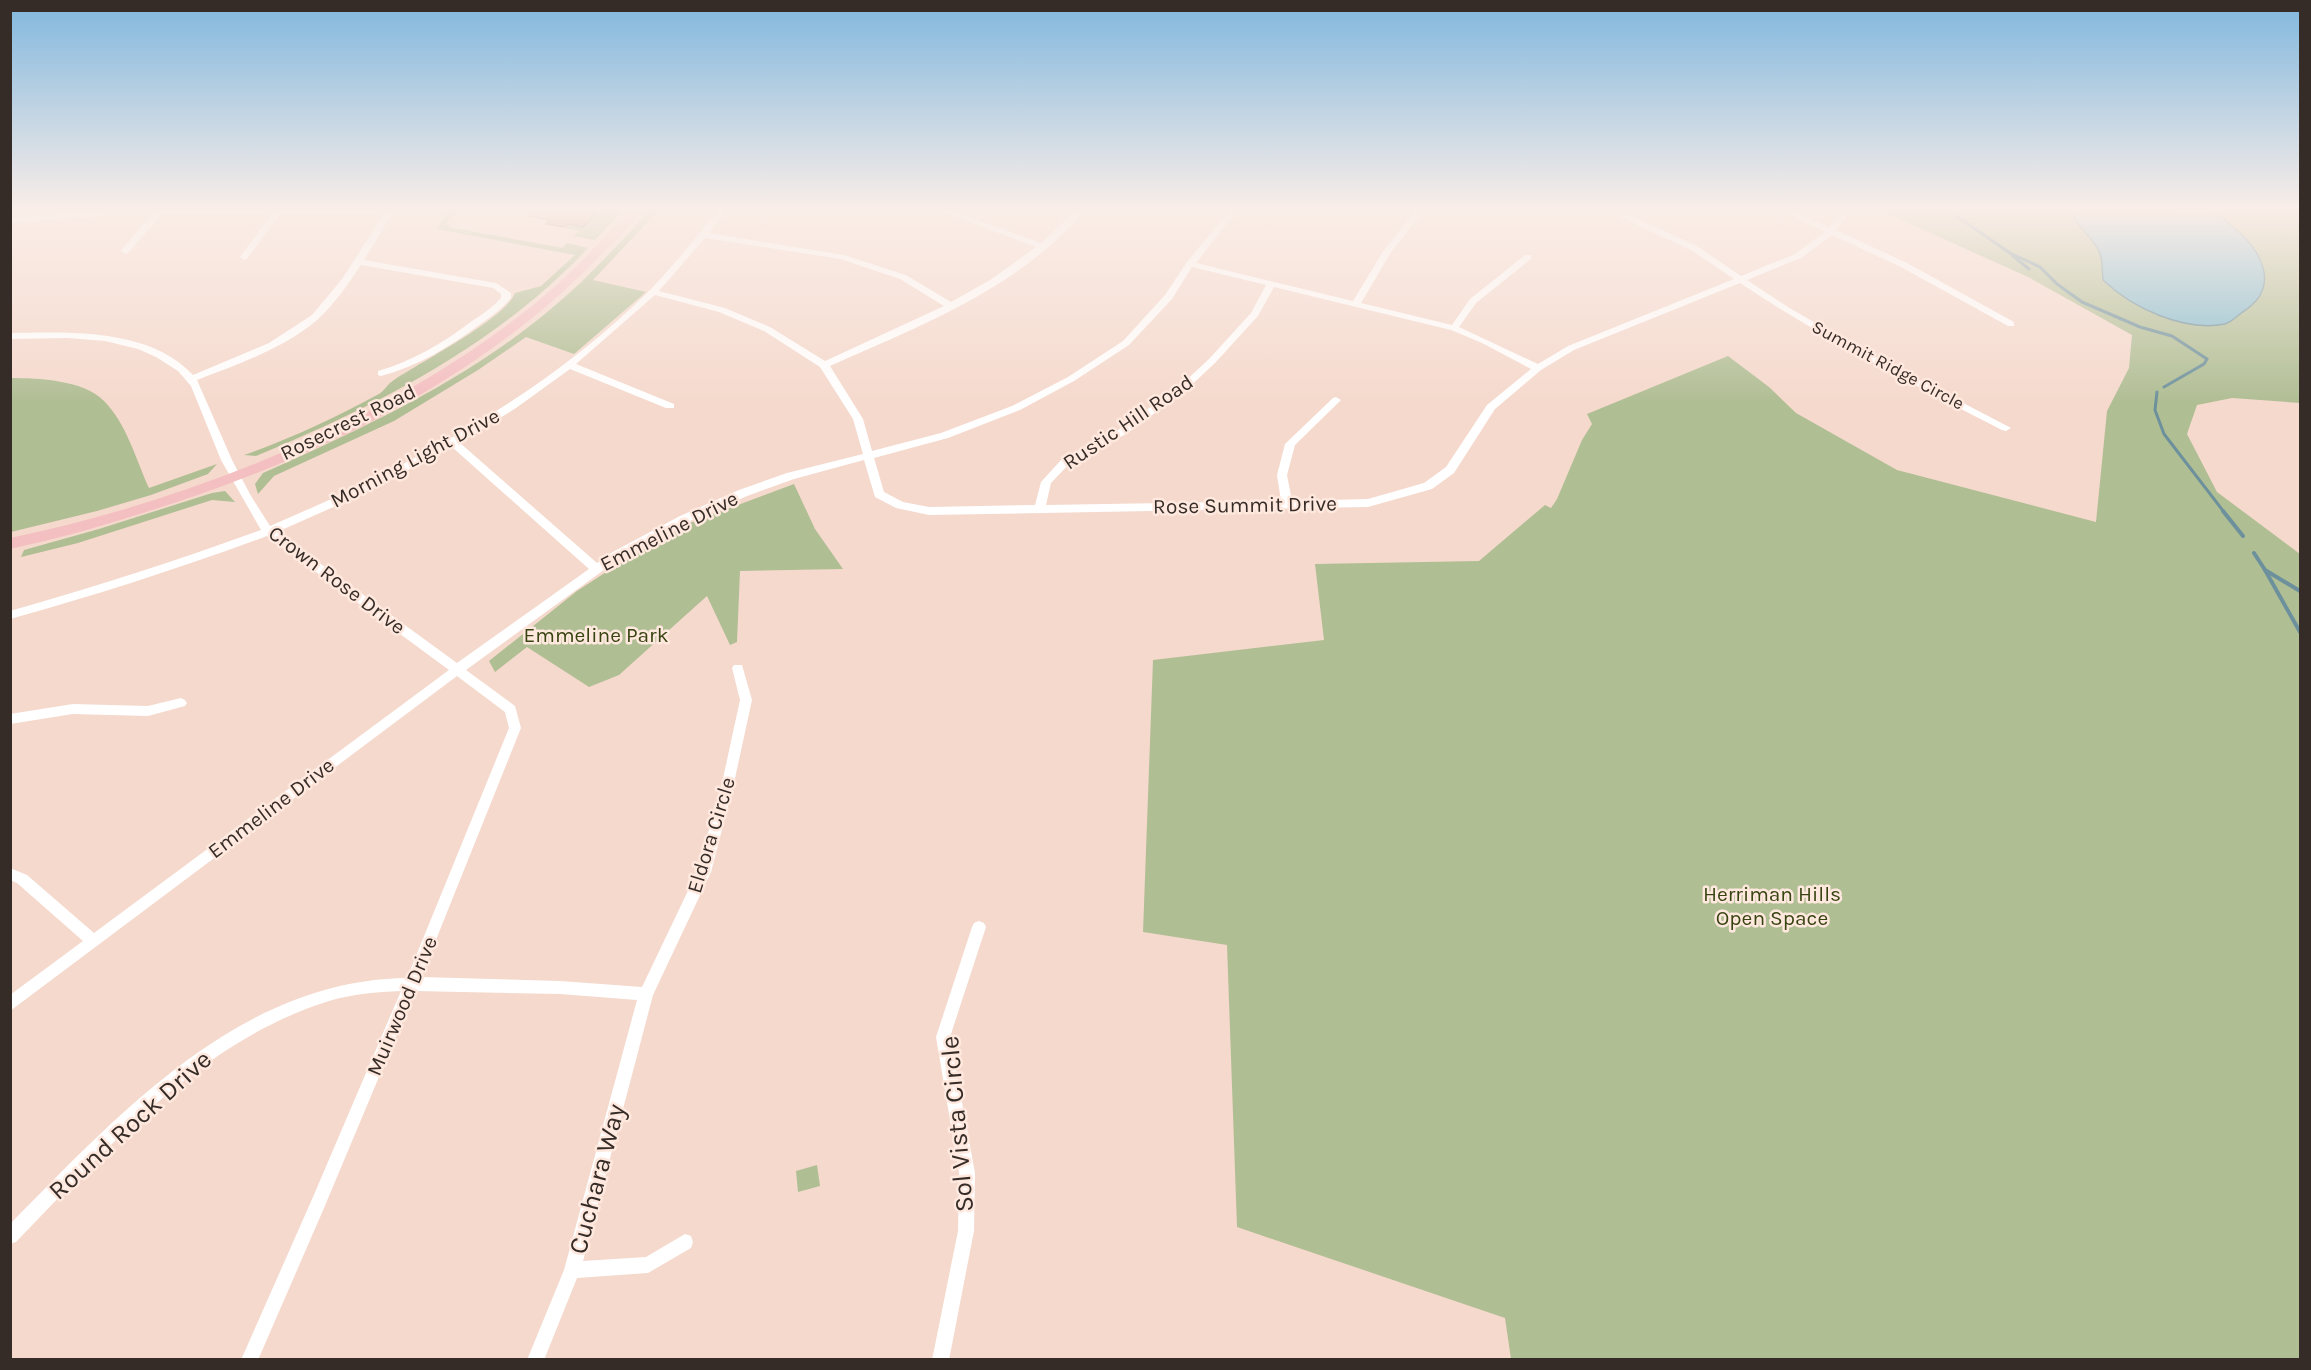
<svg xmlns="http://www.w3.org/2000/svg" width="2311" height="1370" font-family="Karla,sans-serif">
  <style>
    .green { fill: #b0be94 }
    .water { fill: #84bcce; stroke: #6d919c; stroke-width: 1.5 }
    .lines { fill: none; stroke-linecap: round; stroke-linejoin: round }
    .stream-far1 { stroke: #6d919c; stroke-width: 3 }
    .stream { stroke: #6d919c; stroke-width: 4 }
    .building { fill: #c79883; stroke: #91786d; stroke-width: 1.5 }
    .minor { fill: #fff; fill-rule: evenodd }
    .major { fill: #f4bfc1; fill-rule: evenodd }
    .labels { text-anchor: middle; dominant-baseline: central; stroke-width: 5; stroke-linejoin: round; paint-order: stroke }
    .far-street-label { font-size: 18px; fill: #362c27; stroke: #ffe8de }
    .street-label { font-size: 21px; fill: #362c27; stroke: #ffe8de }
    .park-label { font-size: 21px; fill: #374411; stroke: #ffe8de }
    .near-street-label { font-size: 26px; fill: #362c27; stroke: #ffe8de }
  </style>
  <rect width="100%" height="100%" fill="#f5d9cd"/>
  <g class="green">
    <path d="M448,211H459L446,223L450,225L449,227L562,248L567,243L588,248C497,345 377,406 256,456L244,455C290,439 334,418 377,395C384,392 387,384 394,380C420,362 505,319 515,293L541,286L575,255L437,229Z"/>
    <path d="M600,211H622L595,240L574,236L579,231L565,228L568,225L583,227Z"/>
    <path d="M649,211H658L593,280L646,292L574,354L526,337L478,370L394,421L274,476L258,494L255,484L263,473C364,428 467,380 552,308C587,279 618,245 649,211Z"/>
    <path d="M1882,211H2300V403L2232,398L2197,405L2187,434L2217,492L2300,554V1359H1511L1505,1318L1237,1227L1227,945L1143,932L1153,660L1324,640L1315,564L1479,561L1545,505L1551,508L1557,499L1582,440L1592,424L1587,414L1728,356L1769,387L1796,413L1897,470L2096,522L2107,411L2129,368L2132,335L2028,277Z"/>
    <path d="M11,378C38,378 84,380 104,401C127,424 136,460 149,488L217,464L208,474L151,495L97,511L11,532Z"/>
    <path d="M794,484L815,529L843,569L740,571L737,642L730,645L707,596L619,675L589,687L527,647L495,672L489,661L577,591L614,567L687,524Z"/>
    <path d="M225,491L235,502L212,500L78,543L21,557L24,550L99,529L212,493Z"/>
    <path d="M817,1165L820,1186L798,1192L796,1171Z"/>
  </g>
  <path class="water" d="M2071,211C2104,211 2136,211 2168,211C2181,211 2196,209 2209,211C2219,213 2231,226 2239,232C2265,256 2278,289 2244,311C2238,315 2232,322 2225,324C2184,332 2132,308 2103,280C2102,271 2103,259 2099,251C2092,236 2076,227 2071,211Z"/>
  <g class="lines">
    <g class="stream-far1">
      <path d="M1949,211L2010,253L2040,267L2057,284L2082,302L2140,327L2172,336L2207,359L2204,364L2164,387"/>
      <path d="M2214,213L2223,211"/>
      <path d="M2013,256L2029,269"/>
      <path d="M2157,392L2155,410L2164,434L2224,512"/>
    </g>
    <g class="stream">
      <path d="M2223,511L2243,536"/>
      <path d="M2254,553L2265,570L2300,591"/>
      <path d="M2265,570L2300,632"/>
    </g>
  </g>
  <path class="building" d="M530,211H598L583,227L568,224L564,227L546,224L550,220L529,216Z"/>
  <g class="lines">
    <g class="minor">
      <path d="M90,211H394L364,260L496,283L511,293V298C502,309 490,317 479,325C448,348 418,366 381,376L378,375V371C413,361 443,343 472,321C483,314 493,307 501,298V294L493,288L361,265C348,284 335,304 317,320C283,349 238,364 197,380L232,460L251,496L270,526C408,467 543,397 650,290C674,265 696,237 718,211H727L709,233L844,255L906,275L951,302L990,280L1036,247L941,211H953L1041,243L1075,211H1084C1020,288 919,326 830,366L863,419L872,451L941,433L1012,406L1068,377L1123,341L1165,295L1187,262L1229,211H1237L1196,263L1353,301L1382,253L1415,211H1423L1390,254L1361,303L1452,325L1470,299L1525,255H1531V259L1476,303L1459,327L1538,364L1568,346L1734,279L1691,250L1622,218V214H1628L1697,246L1741,276L1795,254L1825,232L1783,211H1794L1829,227L1842,211H1850L1836,230L1907,263L2014,322V326H2008L1901,267L1832,235L1801,258L1747,280L1788,307L1858,348L2011,428L2006,431L2002,430C1913,384 1824,339 1740,283L1574,350L1541,370L1495,409L1454,473L1432,489L1368,507L929,515L896,508L875,497L864,460L794,479L747,496L688,522L619,559L466,670L515,706L521,728L421,977L560,981L642,987L697,872L722,783L740,700L732,668L734,665H742L752,700L734,783L711,872L653,995L583,1261L646,1257L685,1234L691,1236L693,1242L691,1248L648,1273L577,1278L544,1360H527L564,1270L637,1000L560,994L415,991L324,1208L258,1360H241L313,1197L401,991C377,992 352,994 329,1001C201,1041 106,1149 16,1242L10,1244V1224C119,1114 240,980 407,978L509,728L505,712L457,676L10,1011V995L83,941L17,883L10,880V868L27,875L94,933L449,670L267,536C183,567 97,595 10,619V611C95,587 179,560 261,530L221,460L191,386L178,371L156,357L138,349L105,341L68,338L10,339V333C69,332 150,328 193,375L269,343L312,315L342,279L383,215H279L247,259L244,260L240,257L271,215H161L128,253L125,254L121,251L151,215L97,216L10,223V217ZM705,238L840,259L900,279L944,306L825,361L770,327L725,308L659,291ZM1192,267L1266,285L1251,313L1209,359L1179,387L1118,430L1062,459L1041,482L1035,505L929,507L903,502L884,492L874,458L948,438L1020,410L1074,381L1129,345L1172,299ZM1274,287L1451,330L1482,343L1531,369L1487,405L1446,467L1424,483L1368,499L1292,501L1287,475L1295,445L1339,402L1341,400L1336,397L1333,398L1285,444L1277,475L1281,501L1046,505L1051,483L1070,463L1126,434L1185,391L1215,363L1258,316ZM655,295L719,312L764,331L820,367L853,419L863,454L787,473L739,490L680,516L611,553L597,563L460,443L516,408L570,369L666,408H674V404L576,364ZM452,447L589,569L457,663L277,532L356,497Z"/>
      <path d="M181,698L185,700L187,703L185,706L148,716L73,714L10,724V714L73,704L148,706Z"/>
      <path d="M979,921L984,923L986,927L950,1037L975,1173L974,1231L949,1360H932L958,1231L959,1173L936,1037L972,927L974,923Z"/>
    </g>
    <path class="major" d="M630,211H642C629,228 613,243 598,258C483,376 332,450 177,502C122,520 67,537 10,549V538C190,501 389,421 532,306C568,277 598,244 630,211Z"/>
  </g>
  <linearGradient id="sky" x2="0" y2="1"><stop stop-color="#80b7de"/><stop offset="0.52" stop-color="#faeee8"/><stop offset="1" stop-color="#faeee8" stop-opacity="0"/></linearGradient>
  <rect width="2311" height="403" fill="url(#sky)"/>
  <g class="labels">
    <g class="far-street-label">
      <text transform="translate(1888 365) rotate(28)">Summit Ridge Circle</text>
    </g>
    <g class="street-label">
      <text transform="translate(348 422) rotate(-26)">Rosecrest Road</text>
      <text transform="translate(1128 422) rotate(-34)">Rustic Hill Road</text>
      <text transform="translate(415 458) rotate(-28)">Morning Light Drive</text>
      <text transform="translate(1245 505) rotate(-1)">Rose Summit Drive</text>
      <text transform="translate(669 531) rotate(-27)">Emmeline Drive</text>
      <text transform="translate(337 580) rotate(37)">Crown Rose Drive</text>
      <text transform="translate(271 808) rotate(-37)">Emmeline Drive</text>
      <text transform="translate(711 835) rotate(-73)">Eldora Circle</text>
      <text transform="translate(402 1006) rotate(-67)">Muirwood Drive</text>
    </g>
    <g class="park-label">
      <text x="596" y="635">Emmeline Park</text>
      <text x="1772" y="894">Herriman Hills<tspan x="1772" dy="24">Open Space</tspan></text>
    </g>
    <g class="near-street-label">
      <text transform="translate(957 1124) rotate(-95)">Sol Vista Circle</text>
      <text transform="translate(130 1125) rotate(-42)">Round Rock Drive</text>
      <text transform="translate(597 1179) rotate(-75)">Cuchara Way</text>
    </g>
  </g>
  <rect width="2311" height="1370" fill="none" stroke="#362c27" stroke-width="24"/>
</svg>
